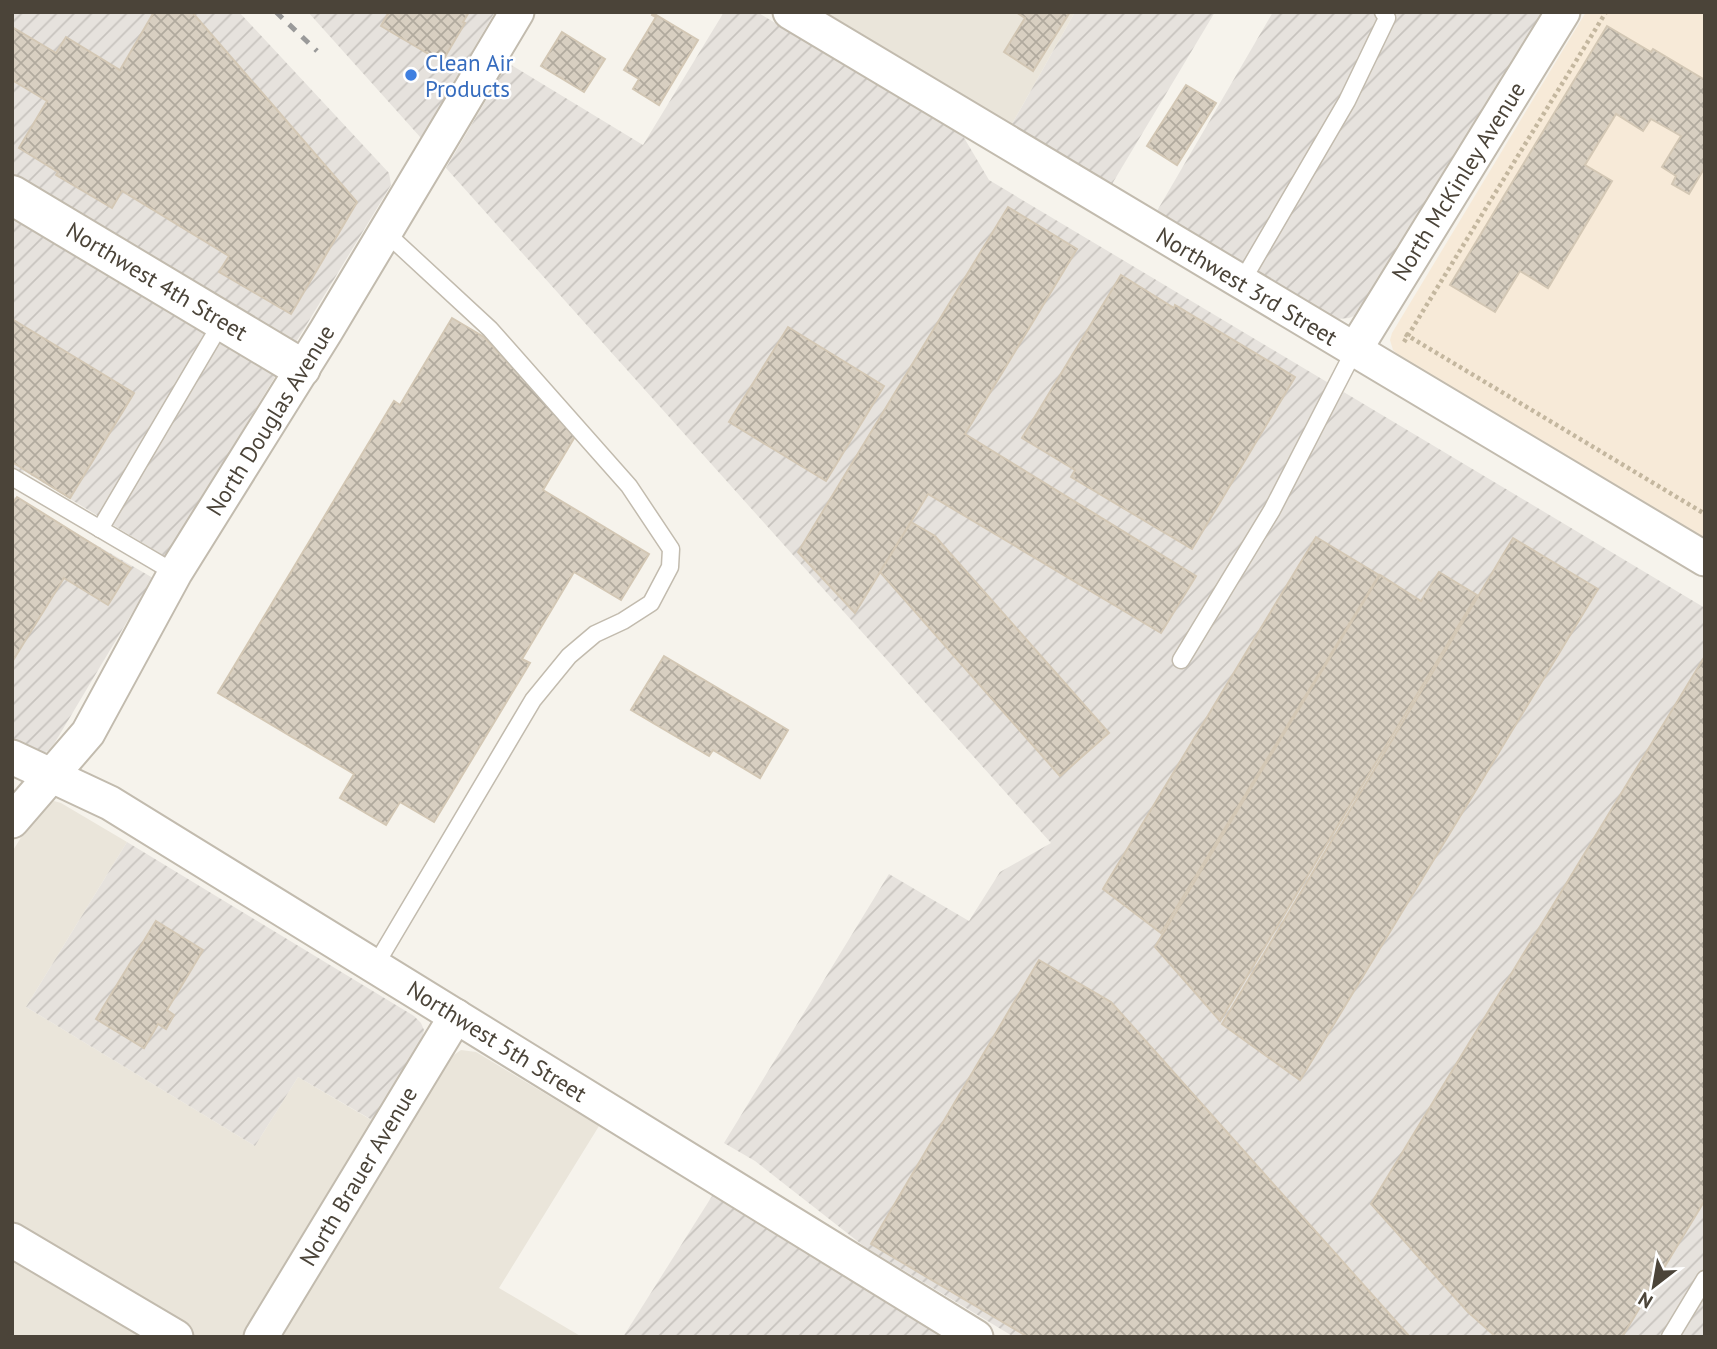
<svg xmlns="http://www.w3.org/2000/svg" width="1717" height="1349" font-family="'PT Sans',sans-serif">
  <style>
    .residential { fill: #eae5da }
    .commercial { fill: #f7ead8 }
    .industrial { fill: url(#industrial-furrows) }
    .building { fill: url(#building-cross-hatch); stroke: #d3c7b4; stroke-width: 2 }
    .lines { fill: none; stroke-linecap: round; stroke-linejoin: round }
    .service-casing { stroke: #c2bbae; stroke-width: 19 }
    .minor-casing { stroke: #c2bbae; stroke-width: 37 }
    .tertiary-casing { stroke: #c2bbae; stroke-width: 42 }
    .path { stroke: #c4b79f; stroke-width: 4.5; stroke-dasharray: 3.5 3.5; stroke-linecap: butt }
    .service { stroke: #fff; stroke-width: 16 }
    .minor { stroke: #fff; stroke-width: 33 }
    .tertiary { stroke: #fff; stroke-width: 38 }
    .rail { stroke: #9a9a9a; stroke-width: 5; stroke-dasharray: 9 9; stroke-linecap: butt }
    .shop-dot { fill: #3f7fe0; stroke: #fff; stroke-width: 2.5 }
    .labels { text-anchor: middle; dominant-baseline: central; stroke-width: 5; stroke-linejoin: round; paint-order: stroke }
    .shop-label { font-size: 23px; fill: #366cbe; stroke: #fff; text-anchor: start }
    .street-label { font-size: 23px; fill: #4b4439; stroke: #fff }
  </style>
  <defs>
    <pattern id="industrial-furrows" width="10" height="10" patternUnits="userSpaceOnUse" patternTransform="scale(1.75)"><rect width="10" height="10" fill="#e6e2dd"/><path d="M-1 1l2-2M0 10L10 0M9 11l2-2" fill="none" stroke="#c7c3be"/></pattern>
    <pattern id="building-cross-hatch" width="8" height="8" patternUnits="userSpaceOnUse" patternTransform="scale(1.75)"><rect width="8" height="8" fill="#d8cfc1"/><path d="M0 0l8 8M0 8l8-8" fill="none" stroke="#b1aa9e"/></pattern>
  </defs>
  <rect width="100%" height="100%" fill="#f6f3ec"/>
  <g class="residential">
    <path d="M825,12H1075L1012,124Z"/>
    <path d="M54,801L61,803L127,842L26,1007L255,1146L298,1077L402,1138L451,1057L461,1050L476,1052L599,1126L499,1288L582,1337H12V852L38,810L44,803Z"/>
  </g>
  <path class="commercial" d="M1586,12H1705V539L1399,356L1393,350L1390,340L1392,333Z"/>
  <g class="industrial">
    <path d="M12,12H239L389,173L391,185L166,557L24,471L12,491Z"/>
    <path d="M308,12H495L421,138Z"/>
    <path d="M724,12H757L963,136L989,180L1705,608V1337H1014L865,1247L755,1161L724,1143L889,874L969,921L1000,872L1051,843L446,168L508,63L643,145Z"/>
    <path d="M1075,12H1215L1112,184L1012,124Z"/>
    <path d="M1273,12H1545L1359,314L1349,318L1337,319L1157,211Z"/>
    <path d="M12,496L153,578L54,744L48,751L37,755L12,742Z"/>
    <path d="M127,842L414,1016L421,1023L424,1030L422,1040L372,1120L298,1077L255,1146L26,1007Z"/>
    <path d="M714,1193L947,1337H623Z"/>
  </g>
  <g class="building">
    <path d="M154,12H192L357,202L291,314L219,272L229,256L122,191L112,208L56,175L58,172L19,148L47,101L12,80V27L56,53L66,37L120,70Z"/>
    <path d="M389,12H469L463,22L465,23L442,62L381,26Z"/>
    <path d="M1016,12H1070L1033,71L1004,52L1025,18Z"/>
    <path d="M653,13L698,40L659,105L633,89L639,79L624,70L656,17L652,15Z"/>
    <path d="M1607,26L1651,52L1653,49L1705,80V167L1689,194L1672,184L1676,176L1662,167L1681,136L1651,119L1643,131L1616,114L1585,165L1612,181L1548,288L1520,271L1495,312L1450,285Z"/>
    <path d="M562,32L605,59L584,92L541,66Z"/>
    <path d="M1186,85L1216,103L1177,165L1147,146Z"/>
    <path d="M1008,207L1077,249L965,434L1196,576L1161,633L928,494L855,613L798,552Z"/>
    <path d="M1121,275L1174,308L1175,305L1295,377L1192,549L1071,477L1075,470L1022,438Z"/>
    <path d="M452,318L484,337L576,435L543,490L649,554L621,600L574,572L522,659L530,663L434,822L400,802L386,825L340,798L354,774L218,693L394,401L400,405Z"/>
    <path d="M12,319L134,393L70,498L12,462Z"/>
    <path d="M788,327L884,386L826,481L729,422Z"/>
    <path d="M17,497L131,568L108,605L64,578L12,662V504Z"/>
    <path d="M911,522L935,536L1109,733L1060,776L880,572Z"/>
    <path d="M1316,537L1379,575L1161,933L1103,889Z"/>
    <path d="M1513,538L1598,589L1300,1080L1222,1024Z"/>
    <path d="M1439,572L1477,595L1220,1021L1155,947L1380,575L1421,601Z"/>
    <path d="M664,656L788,730L760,778L713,750L709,756L631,710Z"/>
    <path d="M1705,656V1200L1622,1337H1496L1468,1312L1371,1204Z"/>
    <path d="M156,921L203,950L167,1010L174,1015L166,1029L158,1024L144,1048L96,1019Z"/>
    <path d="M1039,960L1111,1002L1410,1337H1028L871,1244Z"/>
  </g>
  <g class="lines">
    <defs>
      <g id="service">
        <path d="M1241,283L1347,101L1387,18L1383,12"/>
        <path d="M12,477L175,573"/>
        <path d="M100,529L223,320"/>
        <path d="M1181,660L1272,510L1354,351"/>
        <path d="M375,966L533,700L569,656L595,634L623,621L651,603L670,567L671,549L629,486L490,329L384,231"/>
        <path d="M1670,1337L1705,1279"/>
      </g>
      <g id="minor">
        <path d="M790,12L1705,559"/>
        <path d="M1354,351L1563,12"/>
        <path d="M12,757L110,803L976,1337"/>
        <path d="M12,821L88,733L175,573L326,331L517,12"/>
        <path d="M12,1240L176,1337"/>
        <path d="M261,1337L456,1016"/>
      </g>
      <path id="tertiary" d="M12,195L301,368"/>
    </defs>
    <use href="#service" class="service-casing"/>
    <use href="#minor" class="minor-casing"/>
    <use href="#tertiary" class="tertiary-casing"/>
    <g class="path">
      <path d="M1405,334L1705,514"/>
      <path d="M1404,342L1606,12"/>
    </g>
    <use href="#service" class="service"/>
    <use href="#minor" class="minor"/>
    <use href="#tertiary" class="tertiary"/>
    <path class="rail" d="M276,12L317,51"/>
  </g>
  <circle class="shop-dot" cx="411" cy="75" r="7"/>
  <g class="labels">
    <g class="shop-label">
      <text x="425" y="62">Clean Air<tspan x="425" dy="26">Products</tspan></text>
    </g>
    <g class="street-label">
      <text transform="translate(1458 181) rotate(-58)">North McKinley Avenue</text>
      <text transform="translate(157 281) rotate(31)">Northwest 4th Street</text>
      <text transform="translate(1247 286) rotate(31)">Northwest 3rd Street</text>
      <text transform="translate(270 420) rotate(-58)">North Douglas Avenue</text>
      <text transform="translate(497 1041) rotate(32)">Northwest 5th Street</text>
      <text transform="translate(358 1176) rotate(-59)">North Brauer Avenue</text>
    </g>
  </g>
  <rect width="1717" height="1349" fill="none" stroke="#4b4439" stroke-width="28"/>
  <g transform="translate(1654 1286) rotate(211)" stroke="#ffffff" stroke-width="5" paint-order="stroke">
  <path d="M0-5L12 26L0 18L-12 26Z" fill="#4b4439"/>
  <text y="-10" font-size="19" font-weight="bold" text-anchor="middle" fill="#4b4439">N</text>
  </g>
</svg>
